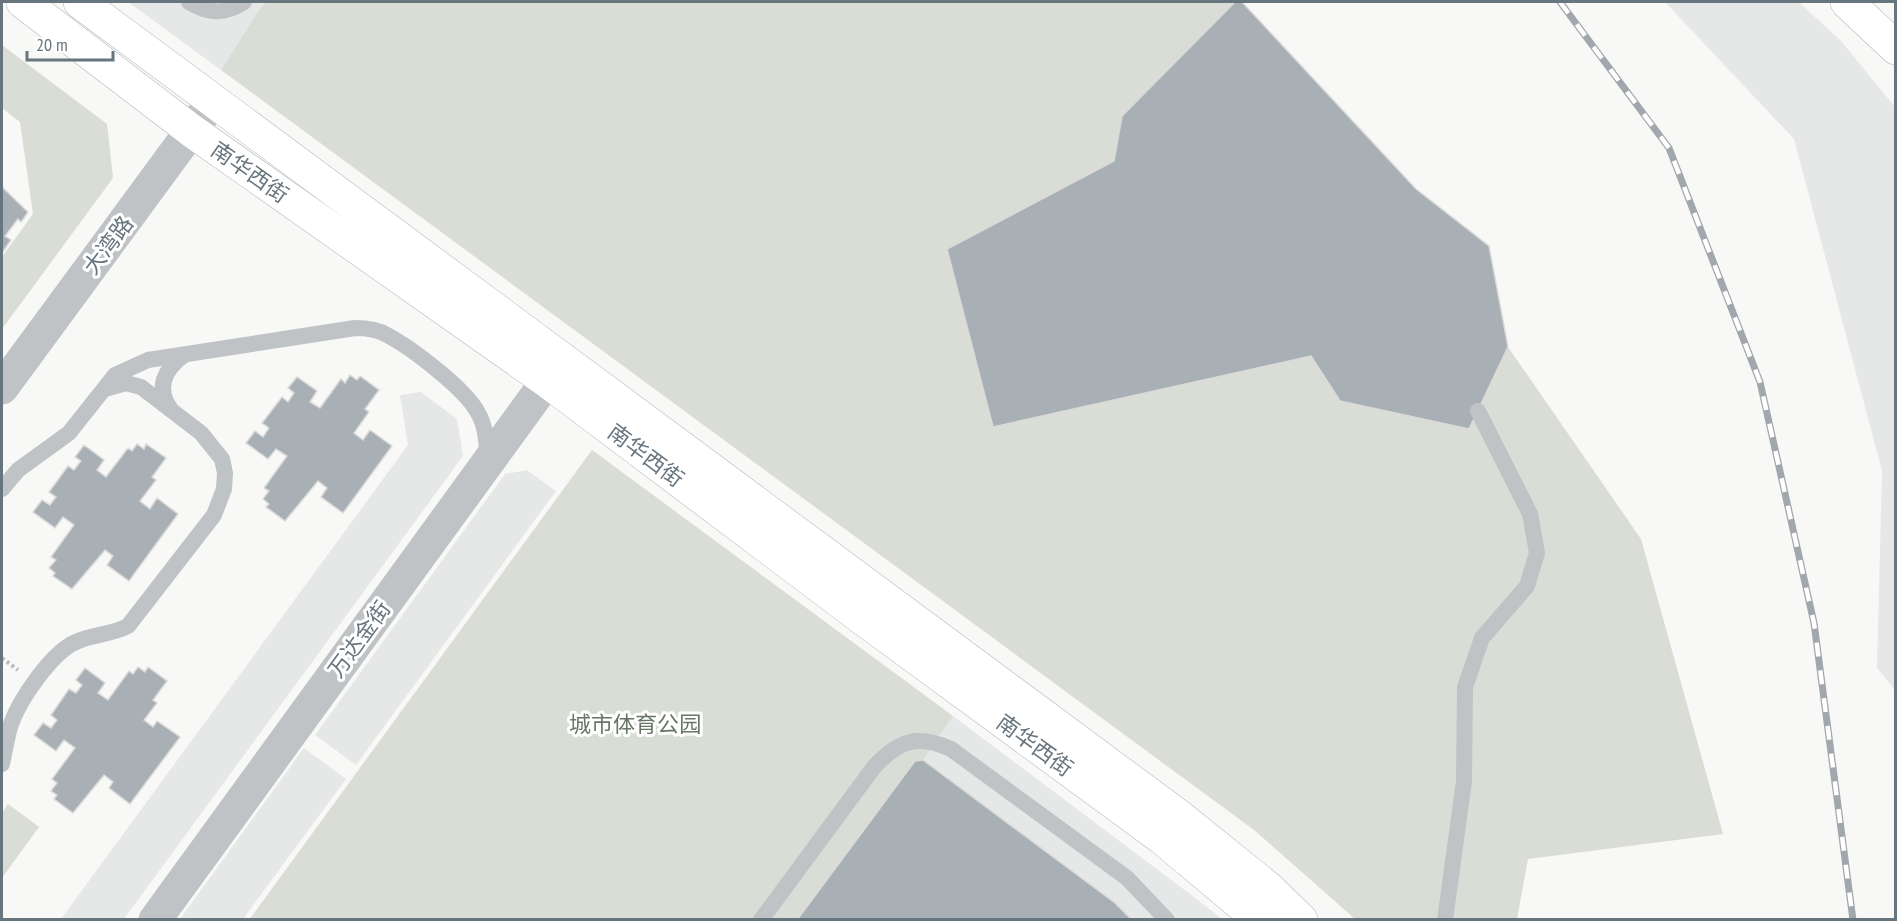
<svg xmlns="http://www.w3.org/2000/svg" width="1897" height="921" font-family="'PT Sans Narrow','Noto Sans SC',sans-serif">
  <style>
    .built { fill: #e6e7e7 }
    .green { fill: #d9ddd6 }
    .building { fill: #a8afb5; stroke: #dadad9; stroke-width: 1.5 }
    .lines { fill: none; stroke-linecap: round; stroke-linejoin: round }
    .secondary-casing { stroke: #b1b7bb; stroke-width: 34 }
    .path { stroke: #b9bcbe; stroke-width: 4; stroke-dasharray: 3 3; stroke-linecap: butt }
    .lane { stroke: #bfc3c6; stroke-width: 16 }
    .street { stroke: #bfc3c6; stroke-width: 33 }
    .secondary { stroke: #fff; stroke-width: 33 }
    .rail-casing { stroke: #a1a7ac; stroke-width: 7 }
    .rail { stroke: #fff; stroke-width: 4.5; stroke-dasharray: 14; stroke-linecap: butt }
    .labels { text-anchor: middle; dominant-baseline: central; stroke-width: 6; stroke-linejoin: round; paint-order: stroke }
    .street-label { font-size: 22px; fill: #67757e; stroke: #fff }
    .park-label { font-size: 22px; fill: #697766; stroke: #fff }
  </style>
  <rect width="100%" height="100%" fill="#f8f8f7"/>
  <g class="built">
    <path d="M128,2H267L260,8L221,70Z"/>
    <path d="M1665,2H1799L1841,41L1895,107V690L1877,668L1882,471L1794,139Z"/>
    <path d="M421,392L457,419L463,456L124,919H61L408,445L400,395Z"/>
    <path d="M527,470L556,491L356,765L315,735L505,474Z"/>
    <path d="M953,716L1190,894L1222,919L797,920L915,761L923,760Z"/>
    <path d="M304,748L346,779L243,919H180Z"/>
  </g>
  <g class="green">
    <path d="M267,2H1235L1123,116L1114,161L947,249L993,427L1311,356L1340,401L1469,429L1508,347L1641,539L1723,834L1528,859L1517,919H1355L1254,830L221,70L260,8Z"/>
    <path d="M2,45L107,124L113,178L2,329V257L33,214L20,122L2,108Z"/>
    <path d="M592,450L953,716L923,760L915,761L797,919L249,920Z"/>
    <path d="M8,804L39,827L2,878V813Z"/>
  </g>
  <g class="building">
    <path d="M1235,2H1242L1416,189L1489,246L1508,347L1469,429L1340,401L1311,356L993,427L947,249L1114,161L1122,116Z"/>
    <path d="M2,187L28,212L21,222L18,219L5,236L11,240L2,253Z"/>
    <path d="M350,375L357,380L360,376L379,390L365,409L369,412L354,433L363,440L370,430L392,446L343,513L321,497L327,488L318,481L285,521L266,507L269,504L263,499L269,491L264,488L287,456L276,449L268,459L246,443L255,431L263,437L269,428L262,423L282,397L288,402L294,393L288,388L297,377L317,391L310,402L320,408L341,379L345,383Z"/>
    <path d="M137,444L144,449L146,444L166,458L152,477L156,480L140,501L150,509L157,498L178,514L129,581L107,565L113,556L105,550L72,589L53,576L55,573L49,568L56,560L51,557L74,525L63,517L55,528L33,512L42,500L50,505L56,497L49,492L68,466L74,470L81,461L75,457L84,445L104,460L97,470L106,477L128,448L132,451Z"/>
    <path d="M138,667L145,672L148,667L167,681L153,700L157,703L144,720L153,727L157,721L180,737L130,804L109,788L113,782L104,775L73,813L54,799L57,795L51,791L57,783L52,779L75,748L64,740L56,751L34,735L43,723L51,728L57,720L51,715L69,689L76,693L82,685L76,680L85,668L105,683L98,693L108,700L129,671L133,674Z"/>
    <path d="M923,760L1115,903L1132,920H797L915,761Z"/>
  </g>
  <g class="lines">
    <defs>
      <g id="secondary">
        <path d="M23,2L192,131L547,381L862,618L1162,838L1260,920"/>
        <path d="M80,2L1180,817L1268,888L1301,920"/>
        <path d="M1847,2L1896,48"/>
      </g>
    </defs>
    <use href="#secondary" class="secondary-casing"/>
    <path class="path" d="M2,658L18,670"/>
    <g class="lane">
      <path d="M189,2C208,14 225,15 244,2"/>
      <path d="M170,408C155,387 165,369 184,355"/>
      <path d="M2,489L18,470L69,433L115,375L148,360L355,328C366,328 377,329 387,335C410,347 466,389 478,413C486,426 487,443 487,458"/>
      <path d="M2,764C5,751 7,736 11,724C20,699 52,652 76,642C93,634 111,635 128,626L214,515L224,489L225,473L222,459L201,433L141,387L126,383L105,389"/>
      <path d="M761,920L874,767C899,740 917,734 951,749L1127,878L1167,920"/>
      <path d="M1445,920L1464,781L1465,687L1482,638L1527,586L1537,553L1530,514L1478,411"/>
    </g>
    <g class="street">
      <path d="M2,388L213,101"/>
      <path d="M155,920L563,359"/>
    </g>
    <use href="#secondary" class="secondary"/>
    <defs>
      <path id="rail" d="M1560,2L1669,148L1760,382L1814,623L1853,920"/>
    </defs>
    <use href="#rail" class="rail-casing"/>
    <use href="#rail" class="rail"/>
  </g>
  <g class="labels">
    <g class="street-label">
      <text transform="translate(250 172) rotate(35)">南华西街</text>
      <text transform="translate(108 245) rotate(-53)">大湾路</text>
      <text transform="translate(646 455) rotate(37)">南华西街</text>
      <text transform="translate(359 639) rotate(-54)">万达金街</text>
      <text transform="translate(1035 745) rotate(36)">南华西街</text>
    </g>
    <g class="park-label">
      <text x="635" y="724">城市体育公园</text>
    </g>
  </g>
  <rect width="1897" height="921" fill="none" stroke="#67757e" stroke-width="6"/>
  <path d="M27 51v9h86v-9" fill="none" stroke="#67757e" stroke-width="3"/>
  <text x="36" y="51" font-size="18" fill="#67757e" stroke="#ffffff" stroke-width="4.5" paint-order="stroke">20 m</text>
</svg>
